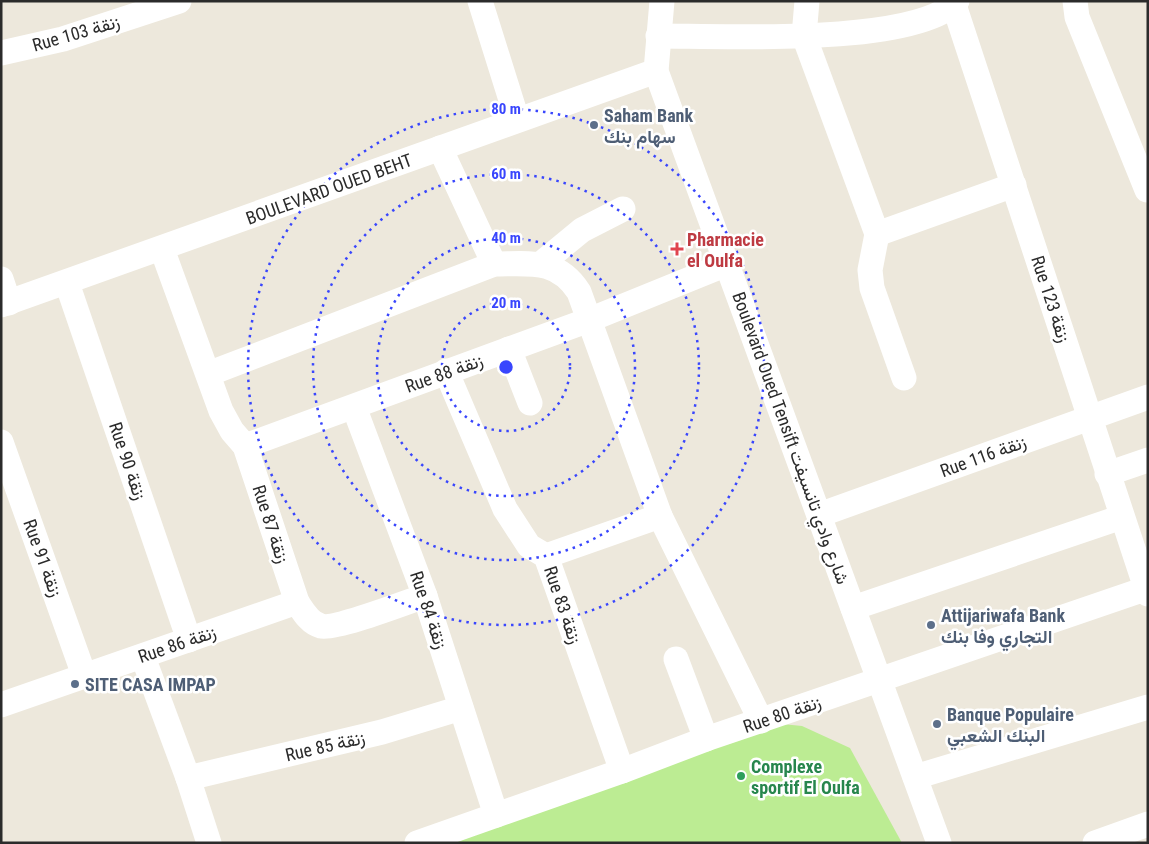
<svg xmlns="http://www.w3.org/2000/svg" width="1149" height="844" font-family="'Roboto Condensed',Vazirmatn,sans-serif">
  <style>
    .pitch { fill: #bcec93 }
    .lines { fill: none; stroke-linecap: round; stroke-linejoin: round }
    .minor { stroke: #fff; stroke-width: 25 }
    .ring { fill: none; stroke: #3946fd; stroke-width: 2.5; stroke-dasharray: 2.5 5 }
    .service-dot { fill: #5c6f8a; stroke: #fff; stroke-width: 2 }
    .health-dot { fill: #e0444e; stroke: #fff; stroke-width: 2 }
    .leisure-dot { fill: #2e9e5b; stroke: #fff; stroke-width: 2 }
    .labels { text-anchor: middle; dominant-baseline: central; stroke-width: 5; stroke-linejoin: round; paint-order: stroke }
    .street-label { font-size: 18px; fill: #2b2b2b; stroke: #fff }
    .service-label { font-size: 18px; font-weight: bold; fill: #4e5e75; stroke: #fff; text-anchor: start }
    .health-label { font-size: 18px; font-weight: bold; fill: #be3a42; stroke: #fff; text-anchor: start }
    .leisure-label { font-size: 18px; font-weight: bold; fill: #27864d; stroke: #fff; text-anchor: start }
    .centre { fill: #3946fd; stroke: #fff; stroke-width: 2.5 }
    .ring-label { font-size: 15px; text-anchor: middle; font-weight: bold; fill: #3946fd; stroke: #fff; stroke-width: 5; stroke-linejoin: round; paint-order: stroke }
  </style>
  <rect width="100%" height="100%" fill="#ede8dc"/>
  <path class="pitch" d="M762,722L802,726L850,748L902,843H454Z"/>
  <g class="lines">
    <g class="minor">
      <path d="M480,1L517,119"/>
      <path d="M662,1L656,71L939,843"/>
      <path d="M807,1L804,36L877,234L870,270L872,288L904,378"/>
      <path d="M1075,1L1077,17L1147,190"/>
      <path d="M954,5L1148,594"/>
      <path d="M658,36C720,36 916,46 957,1"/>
      <path d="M1,53L63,39L179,1"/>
      <path d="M440,148L494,264"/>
      <path d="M877,234L1014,185"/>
      <path d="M162,249L221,411L232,431L245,446L297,602C303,611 309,623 321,626C335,630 407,602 425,596"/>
      <path d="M542,263L582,230L623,209"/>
      <path d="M1,279L9,303"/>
      <path d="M67,283L189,640"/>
      <path d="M1,305L656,71"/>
      <path d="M509,349L530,403"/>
      <path d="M446,371L505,509L529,546L546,556L622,771"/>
      <path d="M208,374L494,264C529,264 557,258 579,292L660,516L761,721"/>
      <path d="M354,407L425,596L496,815"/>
      <path d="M1,442L84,675"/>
      <path d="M245,446L589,320L727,264"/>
      <path d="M1107,474L1148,460"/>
      <path d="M819,515L1148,397"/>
      <path d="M546,556L660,516"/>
      <path d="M853,608L1122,517"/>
      <path d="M143,657L188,778L209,843"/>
      <path d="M676,659L706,739"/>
      <path d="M1,705L297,602"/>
      <path d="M915,777L1148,707"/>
      <path d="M188,778L382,732L461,708"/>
      <path d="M417,843L622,771L706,739L1148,588"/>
      <path d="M1095,843L1148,824"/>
    </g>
  </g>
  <g class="ring">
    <circle cx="506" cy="367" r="64"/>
    <circle cx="506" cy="367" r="129"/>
    <circle cx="506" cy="367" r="193"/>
    <circle cx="506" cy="367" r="258"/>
  </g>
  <g class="service-dot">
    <circle cx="594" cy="125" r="5"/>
    <circle cx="931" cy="625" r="5"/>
    <circle cx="75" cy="684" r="5"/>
    <circle cx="937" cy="724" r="5"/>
  </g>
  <path class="health-dot" d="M674.5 241.5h5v5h5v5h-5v5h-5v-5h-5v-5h5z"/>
  <circle class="leisure-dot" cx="741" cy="776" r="5"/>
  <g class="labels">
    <g class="street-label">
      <text transform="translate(76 33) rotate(-16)">Rue 103 زنقة</text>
      <text transform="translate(329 189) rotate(-20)">BOULEVARD OUED BEHT</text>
      <text transform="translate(1051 299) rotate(72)">Rue 123 زنقة</text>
      <text transform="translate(444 373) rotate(-20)">Rue 88 زنقة</text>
      <text transform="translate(791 438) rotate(70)">Boulevard Oued Tensift شارع وادي تانسيفت</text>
      <text transform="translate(983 456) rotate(-20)">Rue 116 زنقة</text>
      <text transform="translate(128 461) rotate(71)">Rue 90 زنقة</text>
      <text transform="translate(271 524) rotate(72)">Rue 87 زنقة</text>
      <text transform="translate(43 558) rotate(70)">Rue 91 زنقة</text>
      <text transform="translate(563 605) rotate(71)">Rue 83 زنقة</text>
      <text transform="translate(429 610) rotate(71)">Rue 84 زنقة</text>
      <text transform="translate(177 644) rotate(-19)">Rue 86 زنقة</text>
      <text transform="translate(782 714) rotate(-19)">Rue 80 زنقة</text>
      <text transform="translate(325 746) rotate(-13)">Rue 85 زنقة</text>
    </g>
    <g class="service-label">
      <text x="604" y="115">Saham Bank<tspan x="604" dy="21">سهام بنك</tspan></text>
      <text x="941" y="615">Attijariwafa Bank<tspan x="941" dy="21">التجاري وفا بنك</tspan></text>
      <text x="85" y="684">SITE CASA IMPAP</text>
      <text x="947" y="714">Banque Populaire<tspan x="947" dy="21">البنك الشعبي</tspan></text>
    </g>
    <g class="health-label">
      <text x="687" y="239">Pharmacie<tspan x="687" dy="21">el Oulfa</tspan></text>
    </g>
    <g class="leisure-label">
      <text x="751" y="766">Complexe<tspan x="751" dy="21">sportif El Oulfa</tspan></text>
    </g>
  </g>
  <circle cx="506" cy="367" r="8" class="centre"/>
  <g class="ring-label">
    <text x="506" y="114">80 m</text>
    <text x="506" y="179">60 m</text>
    <text x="506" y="243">40 m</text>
    <text x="506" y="308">20 m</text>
  </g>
  <rect width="1149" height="844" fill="none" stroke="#2b2b2b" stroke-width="5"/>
</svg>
